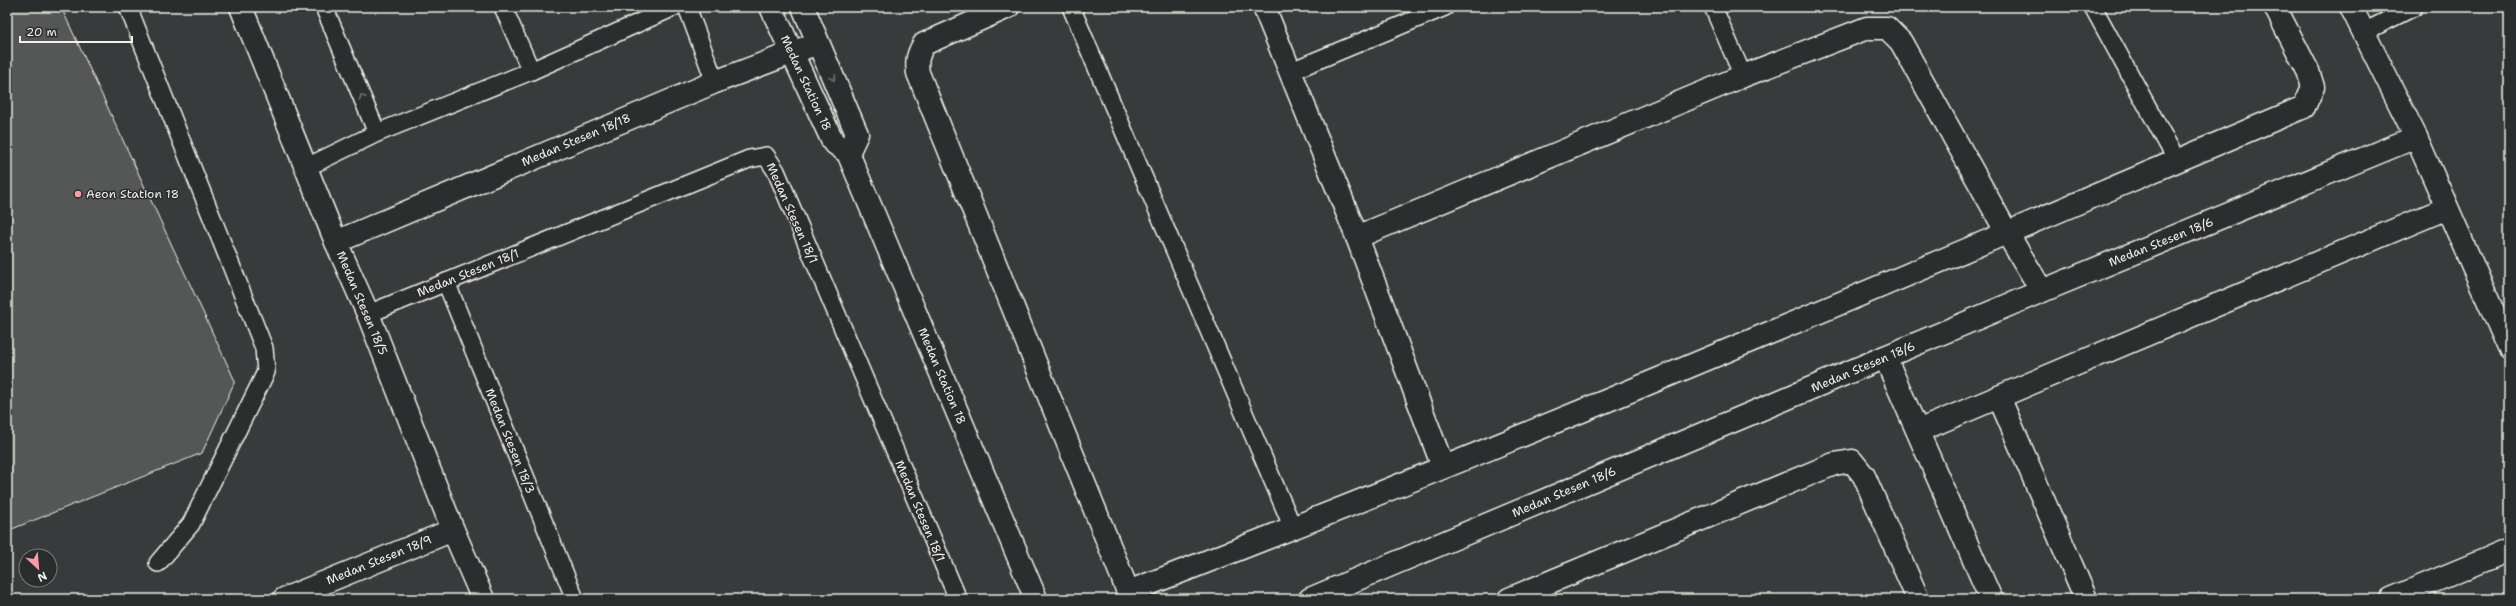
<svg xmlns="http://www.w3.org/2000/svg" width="2516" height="606" font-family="'Shantell Sans',sans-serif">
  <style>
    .built { fill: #373a3a; fill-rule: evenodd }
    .building { fill: #555756; stroke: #f4f1e8 }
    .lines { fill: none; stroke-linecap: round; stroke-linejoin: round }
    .service-casing { stroke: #f4f1e8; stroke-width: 20 }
    .minor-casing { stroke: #f4f1e8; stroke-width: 25 }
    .tertiary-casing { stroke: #f4f1e8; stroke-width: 25 }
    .service { stroke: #2a2d2e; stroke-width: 17 }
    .minor { stroke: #2a2d2e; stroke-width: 22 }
    .tertiary { stroke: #2a2d2e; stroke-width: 22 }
    .oneway { stroke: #71726f }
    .poi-dot { fill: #ff9aa2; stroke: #2a2d2e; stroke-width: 1.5 }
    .labels { text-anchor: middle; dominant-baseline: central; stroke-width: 3; stroke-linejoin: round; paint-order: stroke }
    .street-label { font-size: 12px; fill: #f4f1e8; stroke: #2a2d2e }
    .poi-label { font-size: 12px; fill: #f4f1e8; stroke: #2a2d2e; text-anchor: start }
  </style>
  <rect width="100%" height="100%" fill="#2a2d2e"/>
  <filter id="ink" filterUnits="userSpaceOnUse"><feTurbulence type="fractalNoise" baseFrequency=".025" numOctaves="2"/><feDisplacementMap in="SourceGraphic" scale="8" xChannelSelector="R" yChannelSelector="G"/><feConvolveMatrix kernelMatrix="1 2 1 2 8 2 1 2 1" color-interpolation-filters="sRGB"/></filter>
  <g filter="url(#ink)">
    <path class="built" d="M7,7H2509V599H7ZM26,556H50V580H26Z"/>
    <path class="building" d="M7,7H61L235,381L202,453L7,531Z"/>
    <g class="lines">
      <defs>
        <g id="service">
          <path d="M128,7L264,348L266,372L191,524L158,563"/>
          <path d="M324,7L377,133"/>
          <path d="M503,7L531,71"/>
          <path d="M687,7L715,82"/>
          <path d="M1071,7L1293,528"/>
          <path d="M1713,7L1743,76"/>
          <path d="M2093,7L2177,161"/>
          <path d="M2364,32L2414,7"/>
          <path d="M1289,72L1445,7"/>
          <path d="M305,168L377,133L531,71L674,7"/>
          <path d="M446,282L575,599"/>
          <path d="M368,314L749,159L766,156L776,171L958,599"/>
        </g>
        <g id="minor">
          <path d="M241,7L336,242L368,314L453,530L483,599"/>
          <path d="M1008,7L924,44C918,54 916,61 918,73L1131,599"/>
          <path d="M1264,7L1357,237L1443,467"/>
          <path d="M2351,7L2416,137L2509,348"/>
          <path d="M1357,237L1743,76L1867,28H1887L1901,42L2007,233L2042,291"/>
          <path d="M336,242L715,82L818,43"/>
          <path d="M1885,357L1991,599"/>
          <path d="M1999,397L2086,599"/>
          <path d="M1918,431L2447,208"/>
          <path d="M1128,592C1524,440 1914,272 2304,107L2313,87L2308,71L2275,7"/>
          <path d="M284,599L453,530"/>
          <path d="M1310,599L2042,291L2416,137"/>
          <path d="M1509,599L1834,464L1852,461L1864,476L1918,599"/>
          <path d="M2391,599L2509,550"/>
        </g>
        <g id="tertiary">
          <path d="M771,7L833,142L848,153L1036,599"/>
          <path d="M803,7L857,134L848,153"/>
        </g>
      </defs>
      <use href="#service" class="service-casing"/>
      <use href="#minor" class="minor-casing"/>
      <use href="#tertiary" class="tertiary-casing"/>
      <use href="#service" class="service"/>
      <use href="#minor" class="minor"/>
      <use href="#tertiary" class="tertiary"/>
    </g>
    <defs><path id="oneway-chevron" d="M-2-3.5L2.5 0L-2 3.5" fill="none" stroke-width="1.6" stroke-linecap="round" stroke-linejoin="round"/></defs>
    <g class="oneway">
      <use href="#oneway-chevron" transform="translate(833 78) rotate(67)"/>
      <use href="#oneway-chevron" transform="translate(362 97) rotate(-113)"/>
    </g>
  </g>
  <circle class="poi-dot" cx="78" cy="194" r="4"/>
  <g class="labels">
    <g class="street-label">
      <text transform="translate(806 83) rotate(65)">Medan Station 18</text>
      <text transform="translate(576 140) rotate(-23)">Medan Stesen 18/18</text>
      <text transform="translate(792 213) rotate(66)">Medan Stesen 18/1</text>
      <text transform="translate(2161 242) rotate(-22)">Medan Stesen 18/6</text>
      <text transform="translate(468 273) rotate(-22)">Medan Stesen 18/1</text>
      <text transform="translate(362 303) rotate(67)">Medan Stesen 18/5</text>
      <text transform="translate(1863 367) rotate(-23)">Medan Stesen 18/6</text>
      <text transform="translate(942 376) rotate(67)">Medan Station 18</text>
      <text transform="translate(510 441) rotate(68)">Medan Stesen 18/3</text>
      <text transform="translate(1564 492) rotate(-23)">Medan Stesen 18/6</text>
      <text transform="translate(920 511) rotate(67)">Medan Stesen 18/1</text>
      <text transform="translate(379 560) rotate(-22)">Medan Stesen 18/9</text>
    </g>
    <g class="poi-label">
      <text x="86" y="194">Aeon Station 18</text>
    </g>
  </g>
  <rect width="2516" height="606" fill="none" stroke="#2a2d2e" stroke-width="24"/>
  <rect x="12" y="12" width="2492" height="582" fill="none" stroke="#f4f1e8" stroke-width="1.5" filter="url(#ink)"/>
  <g transform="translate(38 568) rotate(154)"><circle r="19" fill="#2a2d2e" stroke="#7b7b78"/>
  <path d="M0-3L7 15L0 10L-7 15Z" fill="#ff9aa2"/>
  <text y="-6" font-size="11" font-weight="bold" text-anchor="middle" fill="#f4f1e8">N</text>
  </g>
  <path d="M20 36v6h112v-6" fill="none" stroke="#f4f1e8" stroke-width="2"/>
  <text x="26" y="36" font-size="12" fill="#f4f1e8" stroke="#2a2d2e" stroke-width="3" paint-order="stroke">20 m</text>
</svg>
